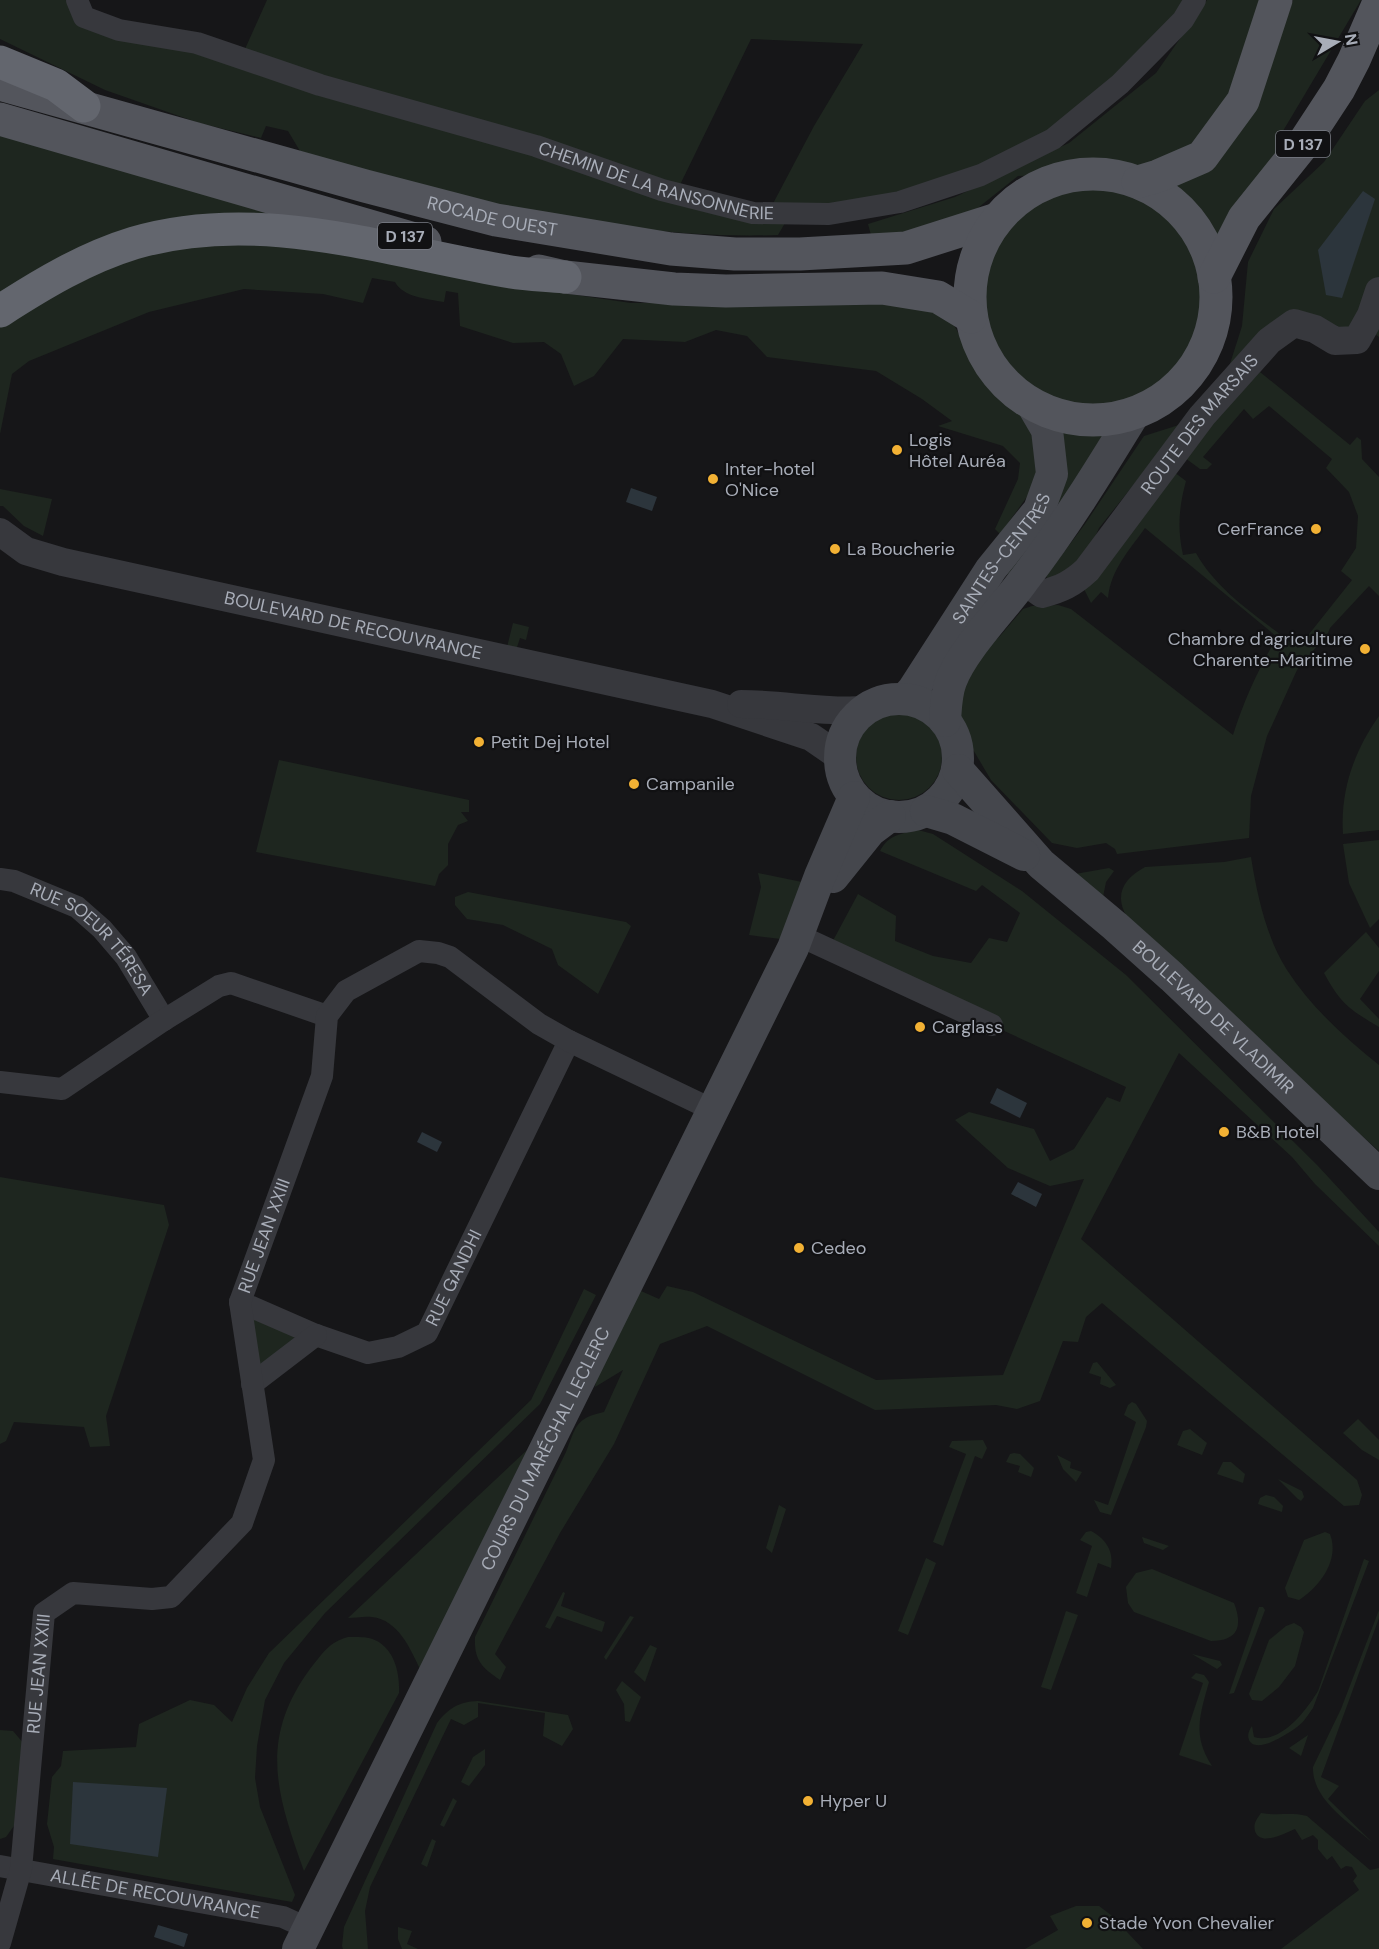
<svg xmlns="http://www.w3.org/2000/svg" width="1379" height="1949" font-family="'DM Sans',sans-serif">
  <style>
    .green { fill: #1e261f; fill-rule: evenodd }
    .water { fill: #2c353c }
    .lines { fill: none; stroke-linecap: round; stroke-linejoin: round }
    .minor { stroke: #37383d; stroke-width: 22 }
    .tertiary { stroke: #37383d; stroke-width: 28 }
    .secondary { stroke: #45474d; stroke-width: 32 }
    .primary { stroke: #53555c; stroke-width: 33 }
    .motorway { stroke: #63666e; stroke-width: 33 }
    .poi-dot { fill: #f2b134; stroke: #111113; stroke-width: 2 }
    .labels { text-anchor: middle; dominant-baseline: central; stroke-width: 4.5; stroke-linejoin: round; paint-order: stroke }
    .shield { fill: #111113; stroke: #7b7e86; stroke-width: 1.5 }
    .shield-label { font-size: 16px; font-weight: bold; fill: #a8adb8 }
    .street-label { font-size: 18px; fill: #a8adb8; stroke: #111113 }
    .poi-label { font-size: 18px; fill: #a8adb8; stroke: #111113; text-anchor: start }
  </style>
  <rect width="100%" height="100%" fill="#161618"/>
  <g class="green">
    <path d="M0,0H77L84,17L241,58L267,0H1195L1120,84L981,175L785,223L778,235C665,239 539,218 431,189C387,178 343,164 300,151L288,131L266,126L261,138L199,123L105,90L0,39ZM751,39L863,44L814,126L768,213L676,193Z"/>
    <path d="M1207,0H1262L1243,101L1202,157L1138,182L1119,177L1089,174L1018,176L974,211L903,237L871,235L868,224L955,197L1069,143L1156,73Z"/>
    <path d="M1293,0H1361L1280,136L1287,151L1218,250L1204,218L1185,197L1159,181L1201,163L1289,12Z"/>
    <path d="M1379,90V337L1365,327L1315,329L1229,367L1242,326L1248,262L1274,209L1324,162L1365,101Z"/>
    <path d="M0,125L295,215L226,216L0,298Z"/>
    <circle cx="1092" cy="298" r="111"/>
    <path d="M271,237L542,290L631,303H716L869,297L936,305L954,325L987,385L1020,414L1036,436L1037,483L1000,534L995,529L1018,479L1020,463L1003,446L938,426L952,421L922,399L876,371L767,357L747,336L716,330L685,342L623,339L594,376L574,386L561,354L544,342L513,343L460,326L458,293L446,291L444,302C427,299 403,297 395,282L372,278L363,303L323,294L244,289L149,312L29,361L12,374L0,434V321L163,242Z"/>
    <path d="M1260,372L1350,445L1357,437L1361,440L1362,459L1379,477V596L1369,586L1330,628L1328,633L1297,670L1267,736L1251,796L1249,838L1117,854L1115,849L1106,843L1077,848L1052,843L991,780L962,731L956,713L974,659L1000,636L1023,609L1032,606L1058,605L1071,609L1233,735C1244,700 1259,668 1277,637L1145,528C1129,551 1111,569 1108,598L1101,592L1091,603L1084,589L1174,472L1186,481C1179,507 1177,528 1183,555L1196,553C1218,593 1263,620 1298,648L1352,580L1341,571L1356,548L1358,516L1349,492L1326,468L1332,459L1269,406L1253,419L1244,409L1203,457L1212,464L1207,469H1200L1181,455Z"/>
    <path d="M1182,424L1099,528L1087,555L1075,571L1048,580L1046,576L1085,524L1144,436Z"/>
    <path d="M1048,427L1075,433L1111,435L1011,578L1006,573L1040,520Z"/>
    <path d="M0,489L52,499L43,536L24,526L3,506H0Z"/>
    <path d="M513,623L529,627L526,640L520,638L515,653L506,651Z"/>
    <circle cx="899" cy="757" r="43"/>
    <path d="M1379,716V830L1343,834C1340,791 1354,751 1379,716Z"/>
    <path d="M279,760L469,800V812H461L468,821L458,825L448,844V865L439,874L435,886L256,852Z"/>
    <path d="M918,830L933,834L1022,891L1126,975L1318,1166L1379,1232V1246L1315,1184L1292,1157L1179,1053L1081,1239L1357,1480L1362,1495L1359,1505L1344,1506L1102,1303L1086,1317L1078,1342L1063,1341L1040,1401L1017,1409L996,1405L875,1410L707,1326L660,1344L614,1444L560,1533L495,1654L506,1667L500,1680C481,1667 474,1660 475,1637L566,1452C576,1427 575,1418 604,1412L623,1370L595,1387L598,1369L641,1291L659,1299L667,1286L693,1292L876,1380L1003,1375L1054,1250L1084,1179L1050,1186L1008,1168L955,1120L969,1112L1034,1129L1050,1161L1074,1149L1107,1097L1120,1102L1126,1087L828,950L858,894L896,916L895,941L933,956L971,963L989,938L1007,942L1020,913L982,885L976,891L880,851C889,834 901,834 918,830Z"/>
    <path d="M1379,840V919L1370,928L1349,883L1343,844Z"/>
    <path d="M1251,857C1257,894 1266,937 1287,970C1311,1007 1345,1038 1379,1065V1151L1308,1088L1127,917C1114,895 1123,879 1145,867L1224,862Z"/>
    <path d="M1109,868L1114,871L1106,882L1102,902L1075,874Z"/>
    <path d="M758,873L802,882L781,939L749,935L761,887Z"/>
    <path d="M468,892L626,922L631,926L598,994L558,965L552,949L503,925L467,919L455,905V897Z"/>
    <path d="M1366,932L1379,948V971L1360,999L1379,1019V1027C1349,1009 1341,1004 1324,973Z"/>
    <path d="M0,1177L164,1205L169,1225L106,1416L110,1446L90,1447L84,1427L14,1422L6,1441L0,1444Z"/>
    <path d="M584,1289L596,1295L540,1404L325,1613L284,1663L265,1700L257,1746L255,1778L260,1807L295,1895L292,1902L53,1859L54,1847L47,1824L52,1777L61,1766L63,1751L136,1747L139,1724L190,1700L214,1705L232,1722L247,1688L269,1653L531,1400Z"/>
    <path d="M251,1317L293,1335L295,1340L260,1369Z"/>
    <path d="M1097,1362L1116,1385L1110,1388L1100,1384L1101,1377L1089,1373L1093,1363Z"/>
    <path d="M1132,1402L1136,1404L1147,1421L1146,1427L1111,1515L1100,1512L1094,1500L1108,1505L1136,1422L1124,1415L1128,1405Z"/>
    <path d="M1358,1419L1379,1440V1460L1362,1450L1343,1433Z"/>
    <path d="M1190,1429L1207,1443L1202,1455L1177,1445L1183,1431Z"/>
    <path d="M983,1440L987,1448L982,1459L975,1456L943,1546L933,1542L966,1454L949,1447L952,1441Z"/>
    <path d="M527,1450L420,1669C410,1648 398,1620 372,1617C364,1616 355,1618 348,1618Z"/>
    <path d="M1014,1453L1020,1454L1034,1468L1031,1477L1018,1472L1020,1466L1006,1462L1010,1454Z"/>
    <path d="M1057,1455L1071,1462L1070,1468L1082,1472L1076,1482L1063,1469Z"/>
    <path d="M1223,1462H1231L1245,1474L1243,1483L1217,1474Z"/>
    <path d="M1278,1479L1302,1491L1304,1497L1301,1501L1298,1499Z"/>
    <path d="M1266,1495L1274,1497L1283,1506L1282,1512L1258,1504L1260,1498Z"/>
    <path d="M779,1505L786,1509L772,1553L766,1548Z"/>
    <path d="M1091,1531C1106,1539 1114,1551 1111,1568L1098,1563L1087,1597L1076,1593L1092,1546L1080,1540L1086,1532Z"/>
    <path d="M1325,1532L1330,1534C1340,1560 1320,1586 1299,1600L1288,1597L1285,1588L1304,1540Z"/>
    <path d="M1142,1537L1169,1546L1163,1550L1144,1543Z"/>
    <path d="M926,1558L936,1563L908,1635L898,1631Z"/>
    <path d="M1364,1559L1369,1561L1313,1708C1308,1715 1304,1722 1297,1727C1289,1733 1256,1755 1249,1740C1247,1735 1249,1730 1252,1726L1254,1737C1280,1745 1306,1711 1318,1691Z"/>
    <path d="M1152,1569L1234,1603C1243,1626 1238,1641 1211,1641L1134,1612L1128,1603L1126,1587L1136,1573Z"/>
    <path d="M563,1592L565,1593L561,1606L605,1622L602,1632L557,1616L550,1629L545,1627Z"/>
    <path d="M1259,1607H1263L1265,1610L1234,1693L1229,1694Z"/>
    <path d="M1379,1610V1618L1321,1777L1339,1786L1328,1799L1373,1843C1350,1823 1312,1800 1313,1767L1341,1709Z"/>
    <path d="M1066,1611L1078,1615L1051,1690L1041,1687Z"/>
    <path d="M630,1616L634,1617L606,1660L604,1657Z"/>
    <path d="M1294,1623L1301,1627L1304,1632L1295,1666L1279,1687L1262,1701L1252,1700L1249,1694L1269,1640L1286,1626Z"/>
    <path d="M348,1637C357,1637 369,1636 377,1641C395,1651 400,1674 399,1693L304,1871C277,1795 258,1740 310,1669C322,1654 329,1642 348,1637Z"/>
    <path d="M650,1645L657,1648L645,1682L634,1672Z"/>
    <path d="M1192,1654L1220,1661L1222,1665L1217,1669Z"/>
    <path d="M1196,1673L1204,1675L1209,1682C1200,1715 1192,1735 1212,1766L1179,1755L1203,1683L1191,1678Z"/>
    <path d="M622,1681L641,1697L630,1722L625,1721L624,1704L616,1690Z"/>
    <path d="M478,1701L568,1715L573,1729L562,1746L543,1736L545,1713L478,1703V1717L464,1725L451,1719L370,1887L365,1911L368,1949H343L342,1946L344,1927L437,1723C449,1708 458,1702 478,1701Z"/>
    <path d="M0,1730L13,1731L24,1744L16,1823L6,1837L0,1839Z"/>
    <path d="M1308,1735L1301,1756L1289,1748Z"/>
    <path d="M485,1749V1765L469,1786L461,1782L473,1757Z"/>
    <path d="M453,1798L457,1801L444,1827L440,1825Z"/>
    <path d="M1261,1813C1277,1816 1291,1812 1307,1816L1370,1870L1379,1868V1949H1281L1359,1890L1353,1881L1357,1876L1352,1867L1346,1866L1341,1869L1332,1856L1327,1860L1318,1849V1840L1313,1835L1302,1840L1295,1829C1285,1833 1260,1847 1255,1831C1253,1823 1257,1819 1261,1813Z"/>
    <path d="M432,1839L436,1841L427,1867L421,1864Z"/>
    <path d="M1076,1906H1099L1111,1915L1143,1949H1025L1058,1930L1050,1916Z"/>
    <path d="M398,1927L412,1931L407,1944L418,1949H402L398,1939Z"/>
  </g>
  <g class="water">
    <path d="M1363,191L1375,199L1342,298L1326,295L1318,250Z"/>
    <path d="M631,488L657,497L652,511L626,502Z"/>
    <path d="M997,1088L1027,1103L1020,1118L990,1103Z"/>
    <path d="M422,1132L442,1142L437,1152L417,1142Z"/>
    <path d="M1018,1182L1042,1194L1036,1207L1011,1194Z"/>
    <path d="M73,1782L167,1788L158,1857L70,1844Z"/>
    <path d="M158,1925L188,1934L184,1947L154,1937Z"/>
  </g>
  <g class="lines">
    <g class="minor">
      <path id="s1" d="M77,0L84,17L119,30L197,43L320,85L536,146L662,190L753,213L829,214L900,202L981,175L1053,139L1120,84L1183,20L1195,0"/>
      <path id="s2" d="M0,879L14,881L77,907L102,929L126,957L164,1020"/>
      <path d="M800,936L992,1025"/>
      <path d="M0,1082L62,1089L164,1020L219,986L231,983L327,1016"/>
      <path id="s3" d="M240,1302L316,1335L368,1353L398,1347L427,1333L569,1041"/>
      <path d="M252,1384L316,1335"/>
      <path id="s4" d="M0,1866L283,1917L307,1928"/>
      <path id="s5" d="M0,1943L21,1869L44,1613L73,1593L152,1599L171,1597L242,1523L264,1460L240,1302L322,1076L327,1016L346,991L419,951L438,953L450,957L539,1024L569,1041L713,1110"/>
    </g>
    <g class="tertiary">
      <path id="s6" d="M0,532L26,551L63,562L712,704L811,737L840,757"/>
      <path id="s7" d="M1024,581L1042,594C1061,589 1072,584 1087,570L1202,416L1269,341L1294,323L1315,329L1335,341L1357,340L1371,315L1379,291"/>
      <path d="M741,704C783,704 823,713 864,710"/>
    </g>
    <g class="secondary">
      <path id="s8" d="M905,699L913,690L991,569L1039,510L1052,474L1047,430L1033,406"/>
      <circle cx="899" cy="758" r="59"/>
      <path d="M945,721C946,707 946,694 951,681C963,649 1002,610 1023,581C1064,528 1099,471 1134,414"/>
      <path id="s9" d="M958,770L1041,864L1115,926L1172,977L1379,1174"/>
      <path d="M926,811L953,819L1024,855"/>
      <path d="M833,877L870,831L890,816"/>
      <path id="s10" d="M298,1949L793,948L820,876L854,797"/>
    </g>
    <g class="primary">
      <path id="s11" d="M0,84L365,186L496,220L671,249L735,254H800L906,248L994,220"/>
      <path d="M0,119L425,242"/>
      <circle cx="1093" cy="297" r="123"/>
      <path d="M1138,182L1158,176L1202,157L1243,101L1276,0"/>
      <path d="M539,271L565,277L674,289L726,291L882,288L938,297L971,317"/>
      <path d="M1214,277L1244,218L1301,147L1339,89L1354,60L1379,2"/>
    </g>
    <g class="motorway">
      <path d="M0,62L56,85L84,106"/>
      <path d="M0,311C42,284 85,258 134,243C260,206 386,251 511,272C529,275 547,275 565,277"/>
    </g>
  </g>
  <g class="poi-dot">
    <circle cx="897" cy="450" r="6"/>
    <circle cx="713" cy="479" r="6"/>
    <circle cx="1316" cy="529" r="6"/>
    <circle cx="835" cy="549" r="6"/>
    <circle cx="1365" cy="649" r="6"/>
    <circle cx="479" cy="742" r="6"/>
    <circle cx="634" cy="784" r="6"/>
    <circle cx="920" cy="1027" r="6"/>
    <circle cx="1224" cy="1132" r="6"/>
    <circle cx="799" cy="1248" r="6"/>
    <circle cx="808" cy="1801" r="6"/>
    <circle cx="1087" cy="1923" r="6"/>
  </g>
  <g class="labels">
    <g class="shield">
      <rect x="1276" y="131" width="54" height="26" rx="4.5"/>
      <rect x="378" y="223" width="54" height="26" rx="4.5"/>
    </g>
    <g class="shield-label">
      <text x="1303" y="144">D 137</text>
      <text x="405" y="236">D 137</text>
    </g>
    <g class="street-label">
      <text stroke="none"><textPath href="#s1" startOffset="615">CHEMIN DE LA RANSONNERIE</textPath></text>
      <text stroke="none"><textPath href="#s11" startOffset="510">ROCADE OUEST</textPath></text>
      <text stroke="none"><textPath href="#s7" startOffset="258">ROUTE DES MARSAIS</textPath></text>
      <text stroke="none"><textPath href="#s8" startOffset="171">SAINTES-CENTRES</textPath></text>
      <text stroke="none"><textPath href="#s6" startOffset="368">BOULEVARD DE RECOUVRANCE</textPath></text>
      <text stroke="none"><textPath href="#s2" startOffset="114">RUE SOEUR TÉRESA</textPath></text>
      <text stroke="none"><textPath href="#s9" startOffset="356">BOULEVARD DE VLADIMIR</textPath></text>
      <text stroke="none"><textPath href="#s5" startOffset="867">RUE JEAN XXIII</textPath></text>
      <text stroke="none"><textPath href="#s3" startOffset="262">RUE GANDHI</textPath></text>
      <text stroke="none"><textPath href="#s10" startOffset="558">COURS DU MARÉCHAL LECLERC</textPath></text>
      <text stroke="none"><textPath href="#s5" startOffset="273">RUE JEAN XXIII</textPath></text>
      <text stroke="none"><textPath href="#s4" startOffset="158">ALLÉE DE RECOUVRANCE</textPath></text>
    </g>
    <g class="poi-label">
      <text x="909" y="440">Logis<tspan x="909" dy="21">Hôtel Auréa</tspan></text>
      <text x="725" y="469">Inter-hotel<tspan x="725" dy="21">O'Nice</tspan></text>
      <text x="1304" y="529" text-anchor="end">CerFrance</text>
      <text x="847" y="549">La Boucherie</text>
      <text x="1353" y="639" text-anchor="end">Chambre d'agriculture<tspan x="1353" dy="21">Charente-Maritime</tspan></text>
      <text x="491" y="742">Petit Dej Hotel</text>
      <text x="646" y="784">Campanile</text>
      <text x="932" y="1027">Carglass</text>
      <text x="1236" y="1132">B&amp;B Hotel</text>
      <text x="811" y="1248">Cedeo</text>
      <text x="820" y="1801">Hyper U</text>
      <text x="1099" y="1923">Stade Yvon Chevalier</text>
    </g>
  </g>
  <g transform="translate(1337 42) rotate(80)" stroke="#111113" stroke-width="4.5" paint-order="stroke">
  <path d="M0-4.5L10 22L0 15L-10 22Z" fill="#a8adb8"/>
  <text y="-9" font-size="16" font-weight="bold" text-anchor="middle" fill="#a8adb8">N</text>
  </g>
</svg>
